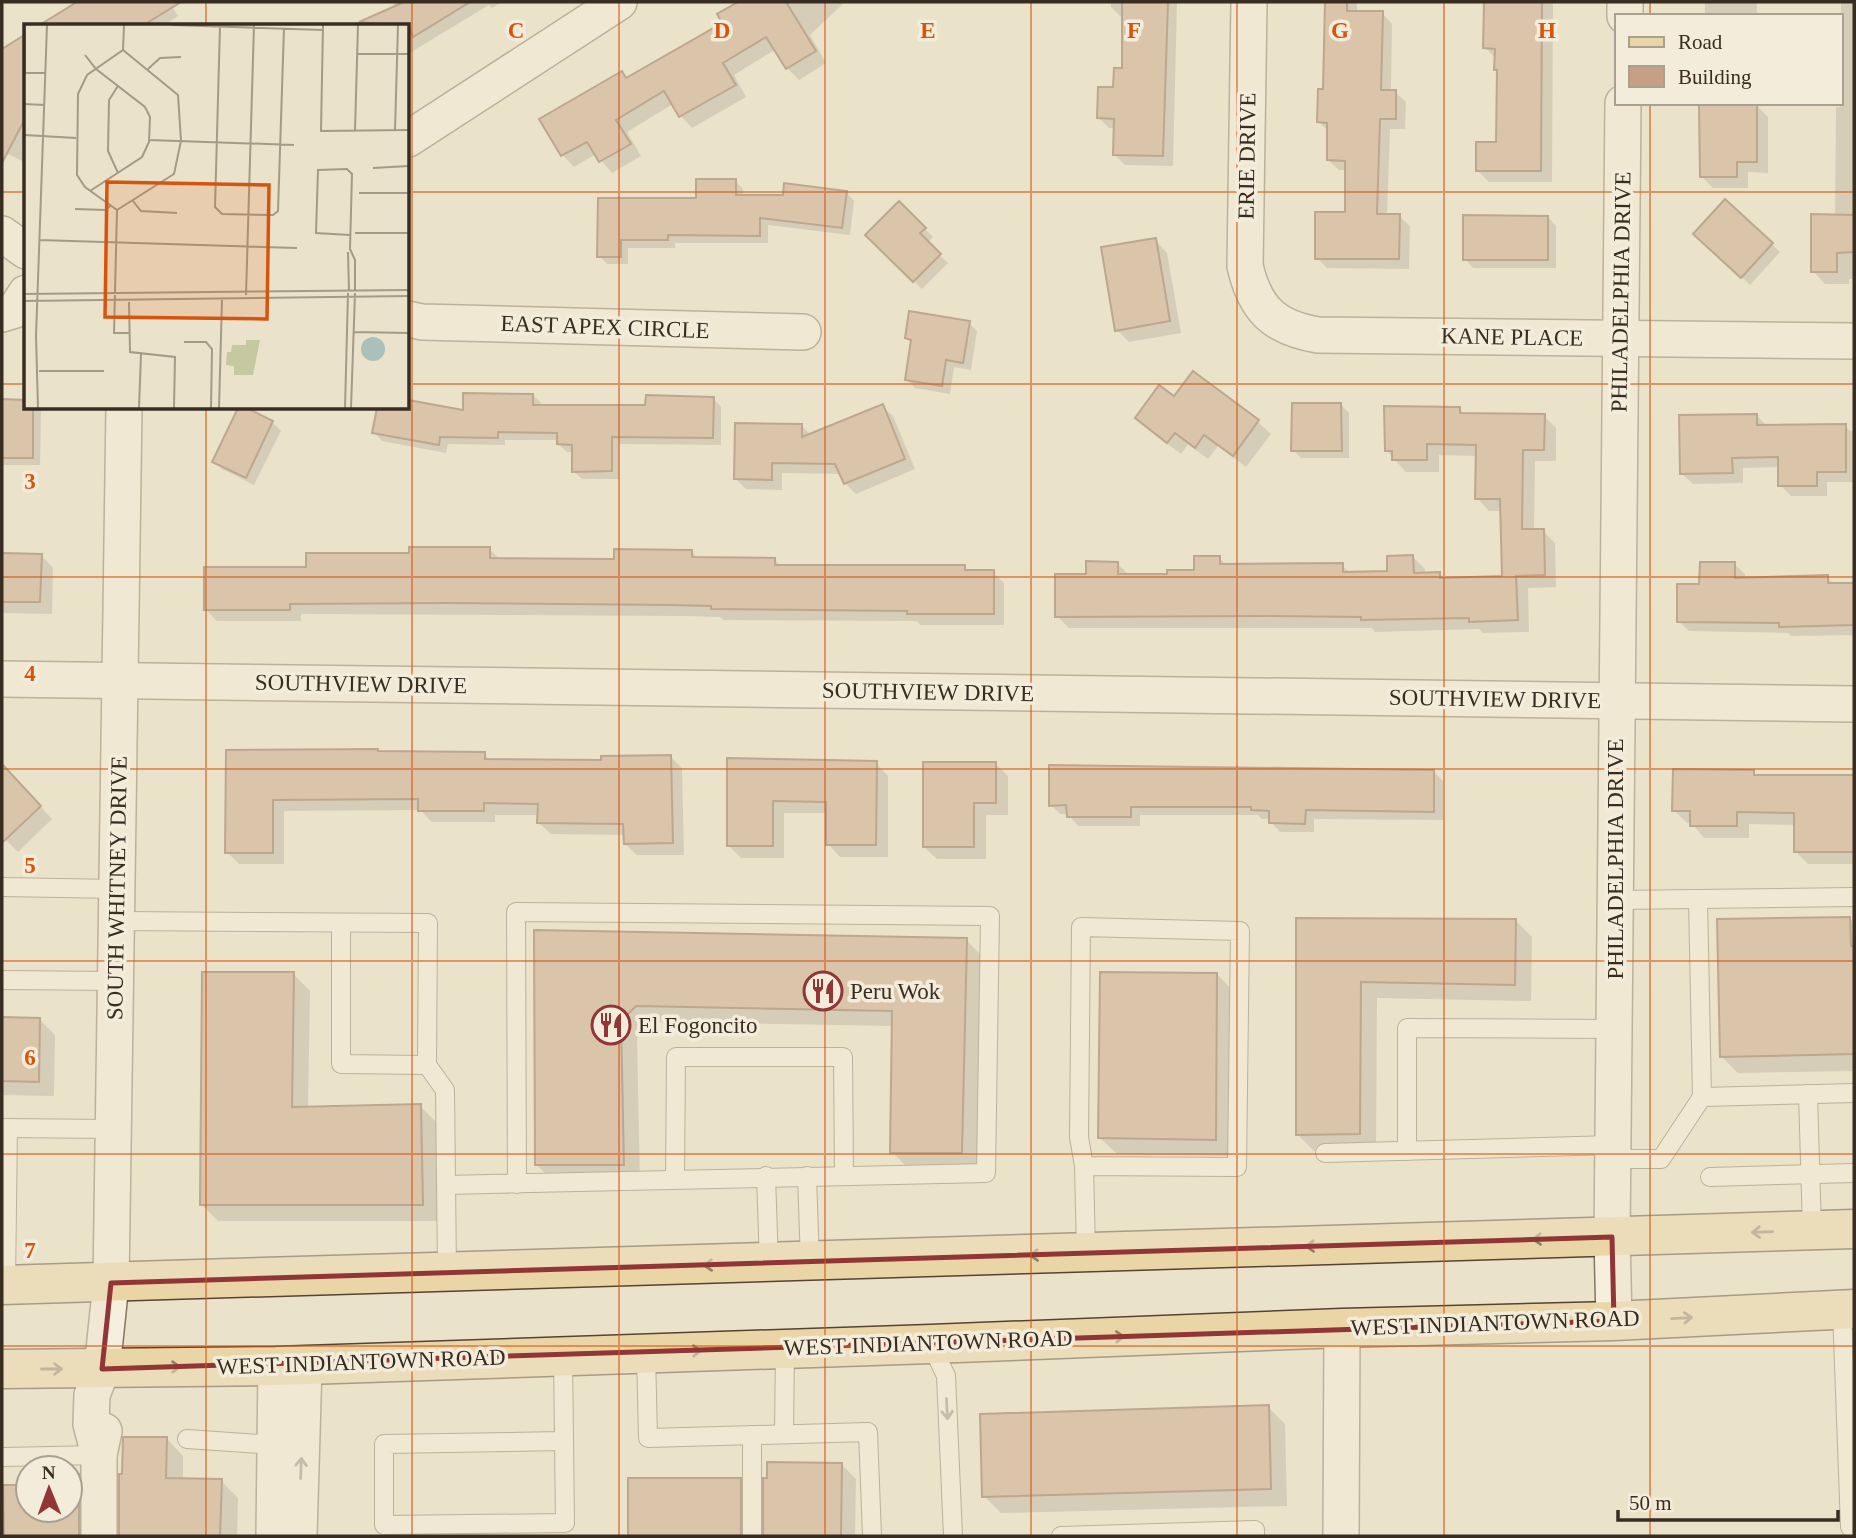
<svg xmlns="http://www.w3.org/2000/svg" width="1856" height="1538" font-family="'Times New Roman',serif">
  <style>
    .shadow { fill: #0003 }
    .building { fill: #c69f84; stroke: #846048; stroke-width: 2 }
    .lines { fill: none; stroke-linecap: round; stroke-linejoin: round }
    .lane-casing { stroke: #877560; stroke-width: 20 }
    .street-casing { stroke: #877560; stroke-width: 38 }
    .primary-casing { stroke: #554334; stroke-width: 41 }
    .lane { stroke: #f7efde; stroke-width: 18 }
    .street { stroke: #f7efde; stroke-width: 35 }
    .primary { stroke: #ead5a7; stroke-width: 38 }
    .oneway { stroke: #928164 }
    .oneway2 { stroke: #988e80 }
    .marked { fill: none; stroke: #913537; stroke-width: 5; stroke-linejoin: round }
    .grid { fill: none; stroke: #d6550e; stroke-width: 2; stroke-opacity: 0.55 }
    .labels { text-anchor: middle; dominant-baseline: central; stroke-width: 7; stroke-linejoin: round; paint-order: stroke }
    .street-label { font-size: 23px; fill: #392d22; stroke: #f3ecda }
    .poi-label { font-size: 23px; fill: #392d22; stroke: #f3ecda; text-anchor: start }
    .inset-road { fill: none; stroke: #a49a87; stroke-width: 2 }
    .view { fill: #d6550e; fill-opacity: 0.15; stroke: #d6550e; stroke-width: 3.5 }
    .inset-edge { fill: none; stroke: #392d22; stroke-width: 3.5 }
    .grid-label { font-size: 23px; text-anchor: middle; font-weight: bold; fill: #d6550e; stroke: #f3ecda; stroke-width: 7; stroke-linejoin: round; paint-order: stroke }
  </style>
  <rect width="100%" height="100%" fill="#ebe2cb"/>
  <g class="shadow">
    <path d="M88,2H169L178,16L163,26H42L66,11L69,14Z"/>
    <path d="M393,2H502L492,8L489,5L408,54V26H353L396,7Z"/>
    <path d="M742,2H845L810,35L826,63L799,80L787,68L776,49L734,75L746,97L692,128L681,116L673,104L627,132L641,156L612,173L596,154L574,167L563,155L622,73L628,79L725,23L720,15Z"/>
    <path d="M1111,2H1177L1173,166L1125,165L1115,155V128H1109L1099,118L1124,70V17H1121L1111,7Z"/>
    <path d="M1326,2H1357V13H1382L1392,24L1391,91L1395,92L1406,102L1405,129H1390L1387,215L1399,216L1410,226L1409,269L1327,268L1317,258L1346,214L1347,170H1339L1328,160L1329,132L1319,122L1325,91Z"/>
    <path d="M1485,2H1553L1552,182H1489L1477,170L1497,144L1498,71L1496,59L1485,47Z"/>
    <rect x="1705" y="2" width="52" height="14"/>
    <path d="M1841,2H1854V279H1849V284H1825L1813,271L1835,216L1836,107H1840V103Z"/>
    <path d="M2,69L26,82V153L22,161L2,151Z"/>
    <path d="M1704,103H1749V106H1757L1768,117V173L1748,172V188H1713L1701,176Z"/>
    <path d="M735,181L743,189V196L846,192L854,201L850,235L768,225V243H675V248H628V264H607L599,256V200H698Z"/>
    <path d="M1725,201L1780,252L1750,285L1703,242Z"/>
    <path d="M899,204L933,237L927,243L948,263L922,289L868,235Z"/>
    <path d="M1548,217L1556,226V268H1473L1465,259Z"/>
    <path d="M1155,240L1167,253L1181,333L1129,342L1117,330Z"/>
    <path d="M969,323L977,331L971,370L954,367L950,394L915,388L907,380L912,343L907,338Z"/>
    <path d="M1193,374L1258,422L1271,434L1246,467L1218,446L1208,459L1188,444L1181,454L1149,430L1137,418L1175,398Z"/>
    <path d="M533,395L541,403V407L647,406L713,398L721,407V445L619,444V479H582L573,471V452H567L558,444V440H505V445L448,444L446,453L382,441L374,432L379,408H408V401L465,412Z"/>
    <path d="M2,401H26V408L41,410L40,465H2Z"/>
    <path d="M1341,405L1349,413V458H1301L1293,450Z"/>
    <path d="M882,406L893,416L915,469L856,494L845,483L841,474L782,473V490L746,489L736,479L801,425L811,435Z"/>
    <path d="M240,408L272,422L281,431L254,485L222,469L214,461Z"/>
    <path d="M1459,408L1465,415L1544,416L1556,428V461H1535L1534,531H1543L1555,543L1556,587L1528,588L1529,632L1483,633L1479,629L1375,632L1372,628H1069L1057,616L1088,576L1117,563L1130,576H1169L1195,572L1219,558L1227,565H1342L1351,574L1389,572L1413,557L1425,569V574L1439,573L1446,580L1504,578L1502,511H1489L1477,498L1478,456L1439,455V472H1406L1387,451Z"/>
    <path d="M1756,415L1767,426H1845L1850,431H1854V482H1827V496H1791L1780,485V467L1743,468V483L1693,484L1681,473Z"/>
    <path d="M489,549L501,560L616,561L691,551L699,559L775,560L782,567H964L969,571L993,572L1004,583V625H920L917,621L724,620L720,617L683,616L301,614V621H217L205,609L308,569L410,555Z"/>
    <path d="M2,554L41,555L53,568L52,614L2,613Z"/>
    <path d="M1734,564L1745,574V579L1827,577L1835,585H1854V635L1791,636L1788,633L1689,631L1678,621L1701,586Z"/>
    <path d="M228,751L484,754L490,760L603,761L670,756L682,768L684,855H637L625,844V835L551,834L539,823V815H495V822H432L420,810L284,811V864H239L227,852Z"/>
    <path d="M729,760L876,763L888,776V857H840L828,844V813H784V858H741L729,846Z"/>
    <path d="M995,763L1008,776V815H986V859H937L924,847Z"/>
    <path d="M2,766L52,819L18,852L2,836Z"/>
    <path d="M1433,771L1443,781V820L1314,819V832H1280L1271,822V819H1262L1258,815H1140V826H1078L1068,814H1060L1051,805Z"/>
    <path d="M1753,772L1758,777H1854V864H1808L1795,851L1796,825L1749,824V838H1704L1692,823H1687L1674,810Z"/>
    <path d="M1850,918L1854,923V1071L1738,1073L1721,1056Z"/>
    <path d="M1298,919L1515,920L1532,937L1531,1001L1377,998L1376,1150L1314,1151L1297,1134Z"/>
    <path d="M536,932L966,940L983,957L978,1169H909L892,1152L894,1026L653,1022L637,1038L640,1181H553L536,1164Z"/>
    <path d="M293,974L310,991L308,1108L420,1106L437,1123L439,1221H218L201,1204Z"/>
    <path d="M1217,974L1233,991L1232,1156L1117,1154L1100,1138Z"/>
    <path d="M2,1019H39L55,1035L54,1096L2,1095Z"/>
    <path d="M1268,1407L1285,1424L1287,1506L1001,1513L984,1496Z"/>
    <path d="M167,1439L183,1456V1480L221,1481L238,1498L237,1536H121V1476Z"/>
    <path d="M841,1464L856,1479L855,1536H765V1480Z"/>
    <path d="M70,1475H78L95,1492V1536H2V1517H5L28,1486V1510H70Z"/>
    <path d="M630,1479L740,1480L754,1494V1536H630Z"/>
  </g>
  <g class="building">
    <path d="M77,2H181L142,26H38Z"/>
    <path d="M404,2H470L413,37L408,26L359,22Z"/>
    <path d="M738,2H786L816,51L786,69L766,37L723,63L736,85L679,117L664,91L616,120L631,144L599,162L587,142L561,156L539,119L622,71L626,78L722,23L717,14Z"/>
    <path d="M1122,2H1168L1163,156L1113,155L1114,119L1097,118L1098,87H1113L1114,68H1122Z"/>
    <path d="M1325,2H1347V11H1383L1381,90H1396V119H1380L1377,214H1400L1399,259H1315V212H1345V161L1327,160V123L1317,122L1318,89H1323Z"/>
    <path d="M1484,2H1542L1541,171H1476V142H1496L1497,70H1494L1495,49L1483,48Z"/>
    <path d="M26,34V117L2,163V49Z"/>
    <path d="M1757,104V162H1737V177H1700L1699,105Z"/>
    <path d="M696,179H736V195H783L784,183L847,191L842,228L760,218V236L668,235V240H621V257H597L598,198H696Z"/>
    <path d="M1725,199L1773,243L1741,278L1693,234Z"/>
    <path d="M899,201L926,228L920,233L941,254L913,282L865,235Z"/>
    <path d="M1811,214L1854,215V252L1837,253V272H1811Z"/>
    <path d="M1463,215L1548,216V260H1463Z"/>
    <path d="M1156,238L1170,321L1115,331L1101,247Z"/>
    <path d="M909,311L970,321L963,363L946,360L942,386L905,380L911,340L905,338Z"/>
    <path d="M1193,371L1259,420L1233,456L1204,435L1195,448L1175,433L1167,443L1135,418L1159,385L1174,396Z"/>
    <path d="M463,393L533,394V405H645L646,395L714,397L713,438L612,437V471L572,472V445L557,444V433L498,432V438L440,437L439,445L372,433L377,408H408V400L463,410Z"/>
    <path d="M2,399L26,400V408H33V458H2Z"/>
    <path d="M1292,403H1341L1342,451H1291Z"/>
    <path d="M883,404L905,459L844,484L835,464L772,463V480L734,479L735,423L802,424V437Z"/>
    <path d="M1384,406L1460,407V413L1545,414L1544,450H1523L1522,529H1544L1545,575L1516,576L1518,620L1469,622V618L1361,620V617L1264,616L1055,617V574H1086V561L1118,562V574H1167V570H1194V556H1220V564L1343,563V572L1387,571V556L1413,555L1414,573L1440,572V578L1502,576L1500,499H1475L1476,445L1427,444V460H1392V451H1385Z"/>
    <path d="M238,408H247L273,421L246,478L212,462Z"/>
    <path d="M1757,414V425L1846,424V472H1817V486H1778V457L1732,458L1733,473L1680,474L1679,415Z"/>
    <path d="M409,547H490V558L614,559V549L692,550V557L775,558V565H965V570H994V614H907V611L711,609V606L670,605L445,603L290,604V610H204V567H306V553H409Z"/>
    <path d="M2,553L42,554L40,602H2Z"/>
    <path d="M1700,562H1735V578L1828,575V583H1854V625L1779,627V623L1677,622V584H1699Z"/>
    <path d="M378,749V751L485,752V759L601,760V756L671,755L673,843L624,844L623,824L537,823L538,804L484,803V811H418V799L273,800V853H225L226,750Z"/>
    <path d="M727,758L877,761L876,845H826V802L773,801V846H727Z"/>
    <path d="M923,762H996V803H974V847H923Z"/>
    <path d="M2,764L41,806L2,843Z"/>
    <path d="M1049,765L1434,770V812L1306,810L1305,824L1269,823V811L1251,810V807H1131V817H1067L1066,805L1049,806Z"/>
    <path d="M1673,769L1754,770V775H1854V852H1794V813L1737,812V826H1690V811H1672Z"/>
    <path d="M1850,917L1851,946H1854V1054L1720,1057L1717,919Z"/>
    <path d="M1296,918L1516,919L1515,985L1361,982L1360,1134L1296,1135Z"/>
    <path d="M534,930L967,938L962,1153H890L892,1011L636,1006L621,1021L624,1165H535Z"/>
    <path d="M202,972H294L292,1107L421,1104L423,1205H200Z"/>
    <path d="M1100,972L1217,973L1216,1140L1098,1138Z"/>
    <path d="M2,1017L40,1018L39,1082L2,1081Z"/>
    <path d="M1269,1405L1271,1489L982,1497L980,1414Z"/>
    <path d="M123,1437H167L166,1478L222,1479L220,1536H119V1474H122Z"/>
    <path d="M767,1462L842,1463L841,1536H763V1478H767Z"/>
    <path d="M70,1473L79,1474V1536H4L3,1485H28V1510H70Z"/>
    <rect x="628" y="1478" width="113" height="58"/>
  </g>
  <g class="lines">
    <defs>
      <g id="lane">
        <path d="M2,887L117,889"/>
        <path d="M1698,899L1702,1097"/>
        <path d="M1615,900L1854,897"/>
        <path d="M117,921L428,923L427,1065L445,1090L447,1273"/>
        <path d="M341,923V1064L427,1065"/>
        <path d="M2,980L116,981"/>
        <path d="M1808,1094L1812,1230"/>
        <path d="M2,1128L113,1129"/>
        <path d="M1407,1151V1028L1614,1029"/>
        <path d="M1325,1153L1613,1145"/>
        <path d="M1612,1159H1661L1702,1097L1854,1093"/>
        <path d="M1084,1166L1237,1167L1240,931L1081,927L1079,1137L1084,1166L1086,1253"/>
        <path d="M766,1176L769,1263"/>
        <path d="M807,1176L810,1262"/>
        <path d="M1710,1177L1854,1173"/>
        <path d="M675,1178L676,1057H843L844,1175"/>
        <path d="M446,1185L986,1173L990,916L516,912L517,1184"/>
        <path d="M6,1285L8,1128"/>
        <path d="M1842,1310L1850,1527H1854"/>
        <path d="M931,1344L946,1376L953,1536"/>
        <path d="M646,1352L648,1438L868,1432L872,1536"/>
        <path d="M563,1356L565,1523L384,1525V1444L563,1441"/>
        <path d="M784,1434L785,1347"/>
        <path d="M187,1439L276,1445"/>
        <path d="M2,1457L99,1455"/>
        <path d="M752,1536V1435"/>
        <path d="M1061,1536L1255,1530V1536"/>
      </g>
      <g id="street">
        <path d="M1249,2L1245,266C1255,309 1274,328 1318,335L1854,341"/>
        <path d="M1625,16V2"/>
        <path d="M408,139L619,2"/>
        <path d="M2,234L26,251"/>
        <path d="M2,314L15,310L26,293"/>
        <path d="M408,319L422,322L803,332"/>
        <path d="M2,679L1854,704"/>
        <path d="M1614,1321L1612,1237L1623,103"/>
        <path d="M99,1455L91,1424L92,1395L102,1369L111,1283L124,408"/>
        <path d="M99,1536V1455L104,1431"/>
        <path d="M274,1536L276,1366"/>
        <path d="M299,1536L304,1365"/>
        <path d="M1341,1536L1342,1328"/>
      </g>
      <g id="primary">
        <path d="M2,1285L1854,1229"/>
        <path d="M2,1369L276,1366L931,1344L1342,1328L1614,1321L1854,1309"/>
      </g>
    </defs>
    <use href="#lane" class="lane-casing"/>
    <use href="#street" class="street-casing"/>
    <use href="#primary" class="primary-casing"/>
    <use href="#lane" class="lane"/>
    <use href="#street" class="street"/>
    <use href="#primary" class="primary"/>
  </g>
  <defs><path id="oneway-shaft" d="M-6 0H5M1.5-3L5.5 0L1.5 3" fill="none" stroke-width="1.6" stroke-linecap="round" stroke-linejoin="round" transform="scale(1.75)"/></defs>
  <g class="oneway">
    <use href="#oneway-shaft" transform="translate(1762 1232) rotate(178)"/>
    <use href="#oneway-shaft" transform="translate(1543 1239) rotate(178)"/>
    <use href="#oneway-shaft" transform="translate(1316 1246) rotate(178)"/>
    <use href="#oneway-shaft" transform="translate(1040 1255) rotate(178)"/>
    <use href="#oneway-shaft" transform="translate(714 1265) rotate(178)"/>
    <use href="#oneway-shaft" transform="translate(1682 1318) rotate(-3)"/>
    <use href="#oneway-shaft" transform="translate(1114 1337) rotate(-2)"/>
    <use href="#oneway-shaft" transform="translate(691 1351) rotate(-2)"/>
    <use href="#oneway-shaft" transform="translate(170 1367) rotate(-1)"/>
    <use href="#oneway-shaft" transform="translate(52 1369)"/>
  </g>
  <g class="oneway2">
    <use href="#oneway-shaft" transform="translate(947 1409) rotate(87)"/>
    <use href="#oneway-shaft" transform="translate(301 1468) rotate(-88)"/>
  </g>
  <path d="M0 0H1856V1538H0ZM1612,1237L1614,1321L102,1369L111,1283Z" fill="#ebe2cb" fill-opacity=".55" fill-rule="evenodd"/>
  <path class="marked" d="M1612,1237L1614,1321L102,1369L111,1283Z"/>
  <path class="grid" d="M206,2V26M412,2V1536M619,2V1536M825,2V1536M1031,2V1536M1237,2V1536M1444,2V1536M1650,2V16M1650,103V1536M2,192H26M408,192H1854M2,384H26M408,384H1854M206,408V1536M2,577H1854M2,769H1854M2,961H1854M2,1154H1854M2,1346H1854"/>
  <defs>
    <symbol id="restaurant-ring" viewBox="-11 -11 22 22"><circle r="9.5" fill="#f3ecda" stroke="#913537" stroke-width="1.5"/><path d="M-5-6h1v4h1v-4h1v4h1v-4h1v5L-1.5 .5V6h-2V.5L-5-1ZM5-6V6H3V1.5H1.5Q1.5-4 5-6Z" fill="#913537"/></symbol>
  </defs>
  <g fill-rule="evenodd">
    <use href="#restaurant-ring" x="801" y="969" width="44" height="44"/>
    <use href="#restaurant-ring" x="589" y="1003" width="44" height="44"/>
  </g>
  <g class="labels">
    <g class="street-label">
      <text transform="translate(1247 156) rotate(-89)">ERIE DRIVE</text>
      <text transform="translate(1621 292) rotate(-89)">PHILADELPHIA DRIVE</text>
      <text transform="translate(605 327) rotate(2)">EAST APEX CIRCLE</text>
      <text transform="translate(1512 337) rotate(1)">KANE PLACE</text>
      <text transform="translate(361 684) rotate(1)">SOUTHVIEW DRIVE</text>
      <text transform="translate(928 692) rotate(1)">SOUTHVIEW DRIVE</text>
      <text transform="translate(1495 699) rotate(1)">SOUTHVIEW DRIVE</text>
      <text transform="translate(1615 859) rotate(-90)">PHILADELPHIA DRIVE</text>
      <text transform="translate(117 888) rotate(-89)">SOUTH WHITNEY DRIVE</text>
      <text transform="translate(1495 1323) rotate(-2)">WEST INDIANTOWN ROAD</text>
      <text transform="translate(928 1343) rotate(-2)">WEST INDIANTOWN ROAD</text>
      <text transform="translate(361 1362) rotate(-2)">WEST INDIANTOWN ROAD</text>
    </g>
    <g class="poi-label">
      <text x="850" y="991">Peru Wok</text>
      <text x="638" y="1025">El Fogoncito</text>
    </g>
  </g>
  <g transform="translate(24 24)">
    <rect width="385" height="385" fill="#ebe2cb"/>
    <path d="M222,316H236L229,351H210V342L202,341L203,328H207L208,321H222Z" fill="#c4c99f"/>
    <path d="M337 325a12 12 0 1 1 24 0a12 12 0 1 1-24 0Z" fill="#abc0ba"/>
    <path class="inset-road" d="M148,1L299,6M299,1L297,107L385,106M196,2L191,183L198,190L249,191L254,187L260,4M99,26L100,1M333,30H385M61,31L72,45L121,83L126,93L125,118L118,133L66,167M124,45L136,34L157,33M0,49H22M1,49V1M94,62L85,76L84,127L94,149M0,80L21,81M331,106L334,1M371,106L374,1M0,111L52,114M125,116L270,121M349,144L385,142M335,169H385M109,177L117,187L153,189M51,185L82,186L87,181M93,186L150,150L157,117L154,71L99,26M93,186L61,163L53,151L54,70L63,51L99,26M93,186L90,309H105M331,209H385M326,211L292,209L294,146L323,145L328,150L326,225L331,236V267M15,216L273,224M324,228L325,267M0,270L385,266M222,271L230,1M0,277L385,272M105,278L106,328L151,333L150,384M329,308L385,309M160,318H182L188,325L187,384M15,347H80M14,384L12,312L23,1M115,384L117,330M195,384L198,276M321,384L324,269M327,384L331,269"/>
    <path class="view" d="M83,158L245,161L243,295L81,293Z"/>
    <rect width="385" height="385" class="inset-edge"/>
  </g>
  <g class="grid-label">
    <text x="516" y="38">C</text>
    <text x="722" y="38">D</text>
    <text x="928" y="38">E</text>
    <text x="1134" y="38">F</text>
    <text x="1340" y="38">G</text>
    <text x="1547" y="38">H</text>
    <text x="30" y="489">3</text>
    <text x="30" y="681">4</text>
    <text x="30" y="873">5</text>
    <text x="30" y="1065">6</text>
    <text x="30" y="1258">7</text>
  </g>
  <rect width="1856" height="1538" fill="none" stroke="#392d22" stroke-width="7"/>
  <rect x="1615" y="14" width="228" height="91" fill="#f3ecda" stroke="#a9a090" stroke-width="2"/>
  <rect x="1629" y="37" width="35" height="10" fill="#ead5a7" stroke="#a9a090" stroke-width="2"/>
  <text x="1678" y="49" font-size="21" fill="#392d22">Road</text>
  <rect x="1629" y="66" width="35" height="21" fill="#c69f84" stroke="#a9a090" stroke-width="2"/>
  <text x="1678" y="84" font-size="21" fill="#392d22">Building</text>
  <g transform="translate(49 1489) rotate(359)"><circle r="33" fill="#f3ecda" stroke="#a9a090" stroke-width="2"/>
  <path d="M0-5L12 26L0 18L-12 26Z" fill="#913537"/>
  <text y="-10" font-size="19" font-weight="bold" text-anchor="middle" fill="#392d22">N</text>
  </g>
  <path d="M1618 1510v10h220v-10" fill="none" stroke="#392d22" stroke-width="3.5"/>
  <text x="1629" y="1510" font-size="21" fill="#392d22" stroke="#f3ecda" stroke-width="5" paint-order="stroke">50 m</text>
</svg>
